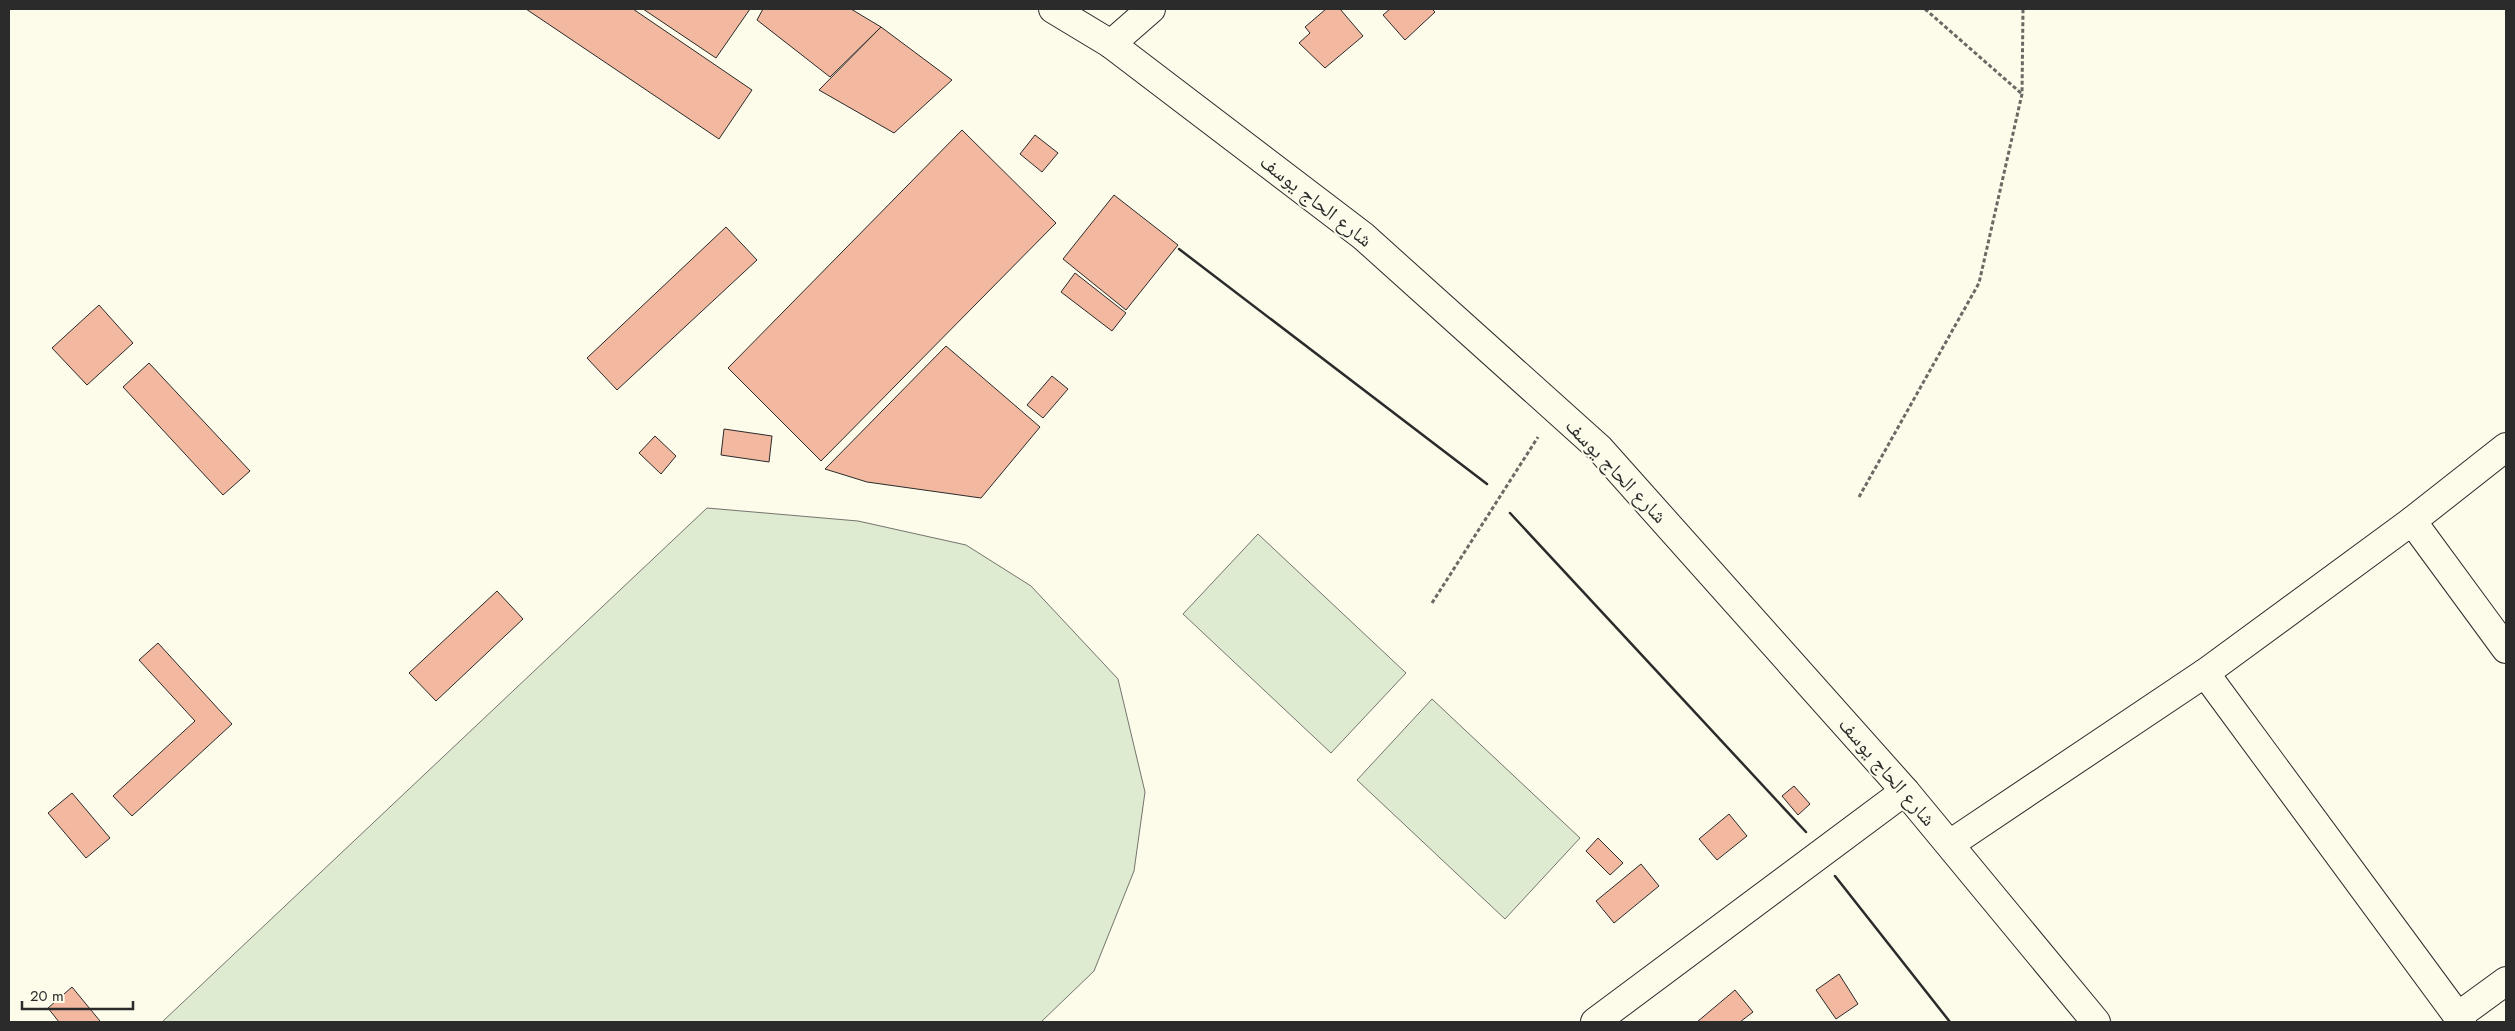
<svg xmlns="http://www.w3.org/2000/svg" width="2515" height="1031" font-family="Jost,'Noto Naskh Arabic',sans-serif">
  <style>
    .green { fill: #deebd1; stroke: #74746e }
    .building { fill: #f2b8a0; stroke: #2b2b2b }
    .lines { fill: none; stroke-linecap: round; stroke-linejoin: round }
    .minor-casing { stroke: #2b2b2b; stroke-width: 30 }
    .major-casing { stroke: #2b2b2b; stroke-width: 30 }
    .path { stroke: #6a6964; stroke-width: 3; stroke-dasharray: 4 2.5; stroke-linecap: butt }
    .minor { stroke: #fdfbea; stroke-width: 28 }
    .major { stroke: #fdfbea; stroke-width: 28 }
    .wall { stroke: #2b2b2b; stroke-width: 2.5 }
    .labels { text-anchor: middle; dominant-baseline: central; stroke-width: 4; stroke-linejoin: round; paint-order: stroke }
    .street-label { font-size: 20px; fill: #2b2b2b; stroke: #fdfbea }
  </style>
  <rect width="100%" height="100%" fill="#fdfbea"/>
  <g class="green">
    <path d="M707,508L858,521L966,545L1031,586L1118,679L1145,792L1134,871L1094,971L1041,1022H162Z"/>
    <path d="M1258,534L1406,673L1331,753L1183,614Z"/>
    <path d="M1432,699L1580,838L1505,919L1357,780Z"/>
  </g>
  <g class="building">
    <path d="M526,9H633L752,90L719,139Z"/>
    <path d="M643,9H750L716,58Z"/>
    <path d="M763,9H851L881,27L830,77L757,20Z"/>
    <path d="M1326,9H1340L1363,36L1325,68L1299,43L1310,33L1305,27Z"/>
    <path d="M1390,9H1432L1435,12L1405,40L1383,15Z"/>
    <path d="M881,27L952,80L894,133L819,90Z"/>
    <path d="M962,130L1056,223L821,461L728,368Z"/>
    <path d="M1035,135L1058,153L1042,172L1020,154Z"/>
    <path d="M1114,195L1178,245L1126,310L1063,259Z"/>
    <path d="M726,227L757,260L617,390L587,358Z"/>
    <path d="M1075,273L1126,313L1112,331L1061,292Z"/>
    <path d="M99,305L133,343L87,385L52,348Z"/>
    <path d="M946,346L1040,427L981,498L867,482L825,469Z"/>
    <path d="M149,363L250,471L223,495L123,387Z"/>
    <path d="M1052,376L1068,389L1043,418L1027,405Z"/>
    <path d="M724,429L772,436L769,462L721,455Z"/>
    <path d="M655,436L676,456L661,474L639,453Z"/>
    <path d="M497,591L523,619L436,701L409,673Z"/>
    <path d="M158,643L232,724L132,816L113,796L195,721L139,660Z"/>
    <path d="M1794,786L1810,804L1798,815L1782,796Z"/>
    <path d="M72,793L110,838L86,858L48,813Z"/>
    <path d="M1729,814L1747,836L1717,860L1699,839Z"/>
    <path d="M1598,838L1623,863L1610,875L1586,851Z"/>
    <path d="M1641,864L1659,886L1614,923L1596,901Z"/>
    <path d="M1839,974L1858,1004L1836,1019L1816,990Z"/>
    <path d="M72,987L100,1021L99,1022H59L48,1008Z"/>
    <path d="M1735,990L1753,1012L1740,1022H1697Z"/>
  </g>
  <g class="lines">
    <defs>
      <g id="minor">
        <path d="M1111,44L1151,9"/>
        <path d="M2412,521L2506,649"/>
        <path d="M2205,673L2462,1022"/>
        <path d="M1950,844L2205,673L2412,521L2506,447"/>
        <path d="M2458,1016L2506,981"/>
        <path d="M1595,1022L1905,791"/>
      </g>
      <path id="major" d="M1053,9L1111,44L1363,236L1600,449L1905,791L2096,1022"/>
    </defs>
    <use href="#minor" class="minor-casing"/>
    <use href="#major" class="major-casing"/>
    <g class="path">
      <path d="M1925,9L2022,94"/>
      <path d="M1859,497L1979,283L2022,94L2023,9"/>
      <path d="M1432,603L1538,437"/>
    </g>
    <use href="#minor" class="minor"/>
    <use href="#major" class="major"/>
    <g class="wall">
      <path d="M1179,249L1487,484"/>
      <path d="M1510,513L1806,832"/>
      <path d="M1835,876L1950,1022"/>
    </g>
  </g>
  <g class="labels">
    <g class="street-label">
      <text transform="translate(1316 201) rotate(38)">شارع الحاج يوسف</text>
      <text transform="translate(1616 471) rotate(46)">شارع الحاج يوسف</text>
      <text transform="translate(1887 772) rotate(49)">شارع الحاج يوسف</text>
    </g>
  </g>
  <rect width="2515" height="1031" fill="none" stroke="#2b2b2b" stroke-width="20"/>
  <path d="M22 1001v8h111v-8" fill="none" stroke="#2b2b2b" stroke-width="2.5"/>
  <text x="30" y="1001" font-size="15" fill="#2b2b2b" stroke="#fdfbea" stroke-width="4" paint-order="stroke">20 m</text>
</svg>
